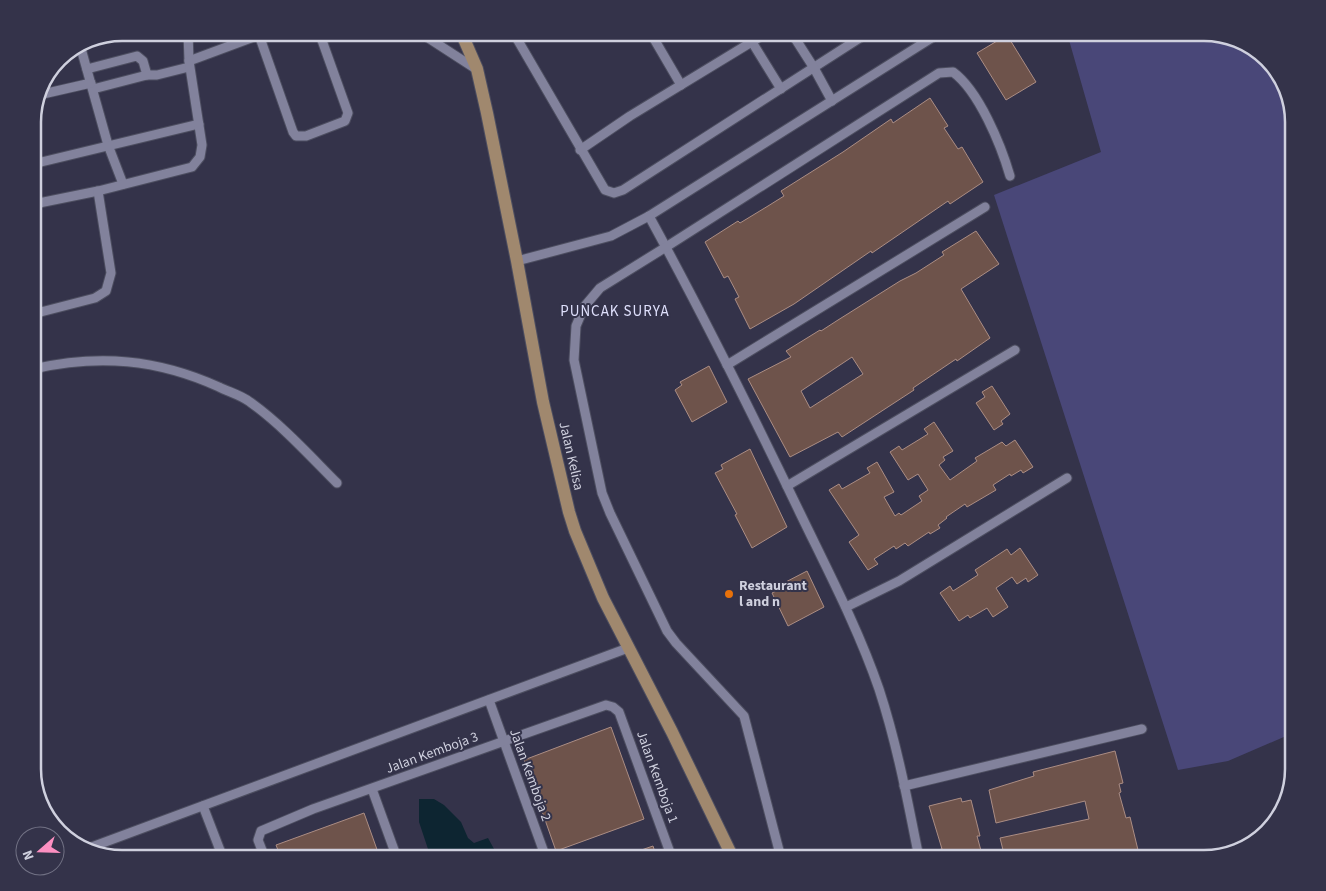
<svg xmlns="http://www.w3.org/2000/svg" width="1326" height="891" font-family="'Source Sans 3',sans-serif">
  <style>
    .green { fill: #494778 }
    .water { fill: #0d2531 }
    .building { fill: #6e534b; stroke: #ab8d84; fill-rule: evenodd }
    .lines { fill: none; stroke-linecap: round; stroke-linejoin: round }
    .minor-casing { stroke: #4d4e60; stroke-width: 11 }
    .major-casing { stroke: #4d4e60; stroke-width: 14 }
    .minor { stroke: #82829c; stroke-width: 9 }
    .major { stroke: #a0886e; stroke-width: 12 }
    .food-dot { fill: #e8710a; stroke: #34334a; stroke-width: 2 }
    .labels { text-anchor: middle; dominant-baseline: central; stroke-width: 4; stroke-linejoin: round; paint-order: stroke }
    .street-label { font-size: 14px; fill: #cfd0de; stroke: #34334a }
    .poi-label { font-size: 14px; font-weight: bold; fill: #cfd0de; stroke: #34334a; text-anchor: start }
    .neighbourhood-label { font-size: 15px; letter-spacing: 1px; fill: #dfe0fc; stroke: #34334a }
    .rim { fill: none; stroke: #cfd0de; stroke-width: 2.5 }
  </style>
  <rect width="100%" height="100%" fill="#34334a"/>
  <path class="green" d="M1067,33H1204L1254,48L1282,78L1293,122V733L1228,761L1178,770L994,195L1101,152Z"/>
  <path class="water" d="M419,799H434L444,805L461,822L468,838L474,843L488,838L499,858H431L419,822Z"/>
  <g class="building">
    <path d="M1007,35L1036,82L1006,100L977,53Z"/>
    <path d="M930,98L948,126L944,128L958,149L962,147L983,182L950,204L948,201L872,253L871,251L794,304L750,329L735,299L739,297L728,276L724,278L705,242L738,221L740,223L768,206L784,196L781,191L843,152L891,119L893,123Z"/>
    <path d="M976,231L999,264L961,289L990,338L957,361L956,359L913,388L914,390L891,405L842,437L838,432L790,457L748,379L791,357L786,351L820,330L821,331L838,320L900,281L916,273L944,255L942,252ZM852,357L863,374L810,408L801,391Z"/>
    <path d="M709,366L727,402L692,422L675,390L682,385L680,382Z"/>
    <path d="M992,386L1010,414L1001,421L1003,424L994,430L976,403L985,397L982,392Z"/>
    <path d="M934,422L953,451L943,457L945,460L939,465L950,480L977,461L975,458L1002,442L1006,446L1015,440L1033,467L1023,473L1021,470L1011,476L1010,474L993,485L996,490L967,507L965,504L946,517L947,518L938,525L940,528L930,534L929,532L908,546L905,543L896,549L894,546L874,559L878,564L868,570L849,542L859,535L829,490L839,484L842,489L870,473L867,468L877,462L894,492L884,497L895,516L899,513L901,515L922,501L919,496L928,490L918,474L908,480L890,452L899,446L902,450L920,439L928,434L924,429Z"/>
    <path d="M750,449L787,527L752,548L735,515L737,514L715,473L723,469L721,465Z"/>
    <path d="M1020,548L1038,575L1028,582L1026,578L1017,584L1012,577L996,588L1008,607L993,617L987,608L970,618L968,615L959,621L940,593L950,586L953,591L978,575L975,570L1007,549L1011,555Z"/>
    <path d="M807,571L824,607L788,626L772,593L780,589L778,586Z"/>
    <path d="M611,727L644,819L556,851L524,760Z"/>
    <path d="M1115,751L1123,783L1119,784L1121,792L1119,793L1126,818L1130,817L1138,850L1100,858H1005L1000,838L1089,819L1085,801L996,823L989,790L1034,776L1033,772Z"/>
    <path d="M961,798L962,802L971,800L980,836H977L983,858H940L938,850L942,849L929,806Z"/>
    <path d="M364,813L380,858H281L276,845Z"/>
    <path d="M653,846L657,858H621V857Z"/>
  </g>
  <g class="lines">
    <defs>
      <g id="minor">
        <path d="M188,32L189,61"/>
        <path d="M419,32L476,69"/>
        <path d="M513,32L605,190L614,193L623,190L869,32"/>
        <path d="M650,32L681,85"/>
        <path d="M791,32L814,68L832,101"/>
        <path d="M259,35L293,132L296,136H306L345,121L348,113L319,32"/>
        <path d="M752,42L781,89"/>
        <path d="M80,45L108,145L123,184"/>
        <path d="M87,69L137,56L143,61L147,75"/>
        <path d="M93,89L147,75H157L189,67"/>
        <path d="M43,94L91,83"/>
        <path d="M580,150L630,116L768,32"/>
        <path d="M33,164L199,124"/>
        <path d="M33,202L39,203L98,191L192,167L200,157L202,145L189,61L259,35L261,32"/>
        <path d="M649,216C702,313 752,413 800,513C828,571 858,628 879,689C897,744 908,802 919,858"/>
        <path d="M517,261L611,236L649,216L941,32"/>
        <path d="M33,314L95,298L106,291L111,273L98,191"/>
        <path d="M727,365L985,207"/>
        <path d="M33,369C99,354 157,359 219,387C229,392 241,395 250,402C282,425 309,455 337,483"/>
        <path d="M787,486L1015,350"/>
        <path d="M846,607L899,581L1067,478"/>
        <path d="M489,700L546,858"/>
        <path d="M904,786L1142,729"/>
        <path d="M372,789L397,858"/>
        <path d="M203,806L223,858"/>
        <path d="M89,848L628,648"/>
        <path d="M265,858L258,840L261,831L313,809L606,705L613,707L619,712L672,858"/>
        <path d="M781,858L744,716L676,643L667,631L610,513L602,493L574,360L576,326L584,307L600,288L666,247L939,73L953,72C979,91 1001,145 1010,176"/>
        <path d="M1187,858H1189"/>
      </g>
      <path id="major" d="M461,32L477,69L487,113L517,261L543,402L569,512L575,531L603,598L672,732L733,858"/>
    </defs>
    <use href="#minor" class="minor-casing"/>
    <use href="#major" class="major-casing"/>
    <use href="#minor" class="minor"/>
    <use href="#major" class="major"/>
  </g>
  <circle class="food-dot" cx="729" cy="594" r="5"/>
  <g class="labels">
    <g class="street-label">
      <text transform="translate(571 456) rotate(77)">Jalan Kelisa</text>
      <text transform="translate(432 753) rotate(-20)">Jalan Kemboja 3</text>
      <text transform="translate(530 775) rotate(70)">Jalan Kemboja 2</text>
      <text transform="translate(657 777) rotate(70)">Jalan Kemboja 1</text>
    </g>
    <g class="poi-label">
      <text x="739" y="586">Restaurant<tspan x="739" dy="16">l and n</tspan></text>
    </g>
    <g class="neighbourhood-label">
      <text x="615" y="311">PUNCAK SURYA</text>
    </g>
  </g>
  <path d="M0 0H1326V891H0ZM122 41H1204A81 81 0 0 1 1285 122V769A81 81 0 0 1 1204 850H122A81 81 0 0 1 41 769V122A81 81 0 0 1 122 41Z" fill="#34334a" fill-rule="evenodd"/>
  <path class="rim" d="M122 41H1204A81 81 0 0 1 1285 122V769A81 81 0 0 1 1204 850H122A81 81 0 0 1 41 769V122A81 81 0 0 1 122 41Z"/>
  <g transform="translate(40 851) rotate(250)"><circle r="24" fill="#34334a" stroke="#727285"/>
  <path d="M0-4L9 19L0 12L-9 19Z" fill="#fc8fc1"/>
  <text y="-8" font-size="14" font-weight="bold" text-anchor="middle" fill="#cfd0de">N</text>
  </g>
</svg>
